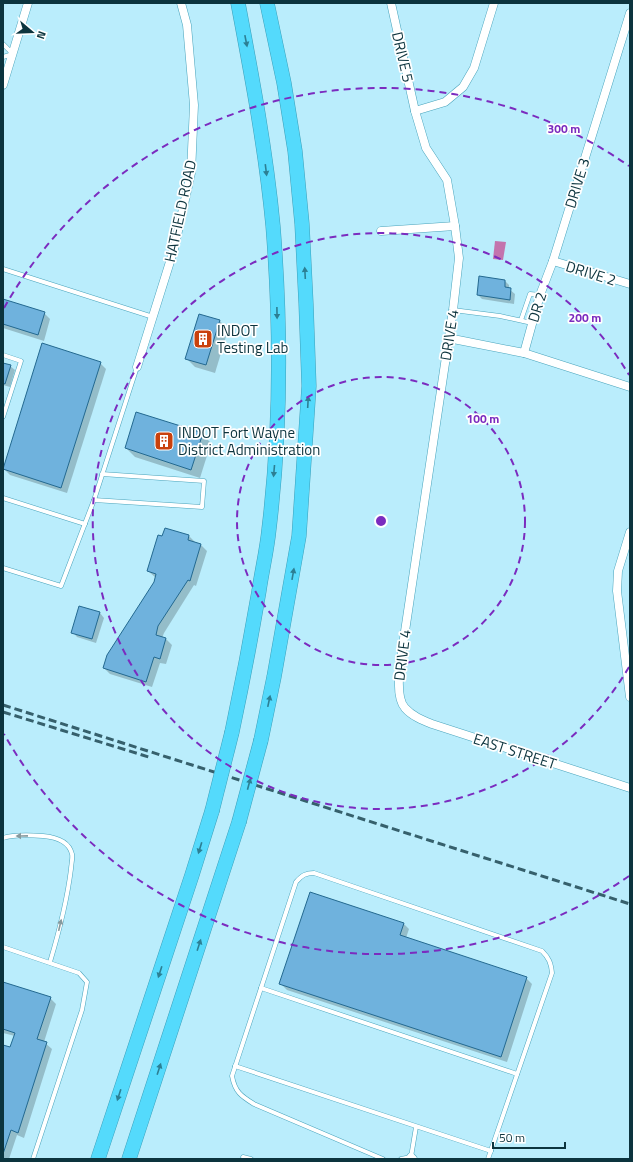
<svg xmlns="http://www.w3.org/2000/svg" width="633" height="1162" font-family="'Titillium Web',sans-serif">
  <style>
    .water { fill: #c374ad }
    .shadow { fill: #0003 }
    .building { fill: #6fb2dd; stroke: #236990 }
    .lines { fill: none; stroke-linecap: round; stroke-linejoin: round }
    .service-casing { stroke: #49a4bc; stroke-width: 5 }
    .minor-casing { stroke: #49a4bc; stroke-width: 9 }
    .motorway-casing { stroke: #3ba0ba; stroke-width: 15 }
    .service { stroke: #fff; stroke-width: 4 }
    .minor { stroke: #fff; stroke-width: 8 }
    .motorway { stroke: #54dafc; stroke-width: 14 }
    .rail { stroke: #36606c; stroke-width: 3; stroke-dasharray: 8 4; stroke-linecap: butt }
    .motorway-bridge-casing { stroke: #3ba0ba; stroke-width: 15; stroke-linecap: butt }
    .motorway-bridge { stroke: #54dafc; stroke-width: 14 }
    .oneway { fill: #2c7f94 }
    .oneway2 { fill: #869a9e }
    .ring { fill: none; stroke: #7b2cbf; stroke-width: 2; stroke-dasharray: 7 5 }
    .labels { text-anchor: middle; dominant-baseline: central; stroke-width: 3.5; stroke-linejoin: round; paint-order: stroke }
    .street-label { font-size: 15px; fill: #0c343e; stroke: #fff }
    .poi-label { font-size: 15px; fill: #0c343e; stroke: #fff; text-anchor: start }
    .centre { fill: #7b2cbf; stroke: #fff; stroke-width: 2 }
    .ring-label { font-size: 12px; text-anchor: middle; font-weight: bold; fill: #7b2cbf; stroke: #fff; stroke-width: 3.5; stroke-linejoin: round; paint-order: stroke }
  </style>
  <rect width="100%" height="100%" fill="#baedfc"/>
  <path class="water" d="M495,241L506,242L503,260L493,259Z"/>
  <g class="shadow">
    <path d="M505,281L509,285V289L515,294L514,304L482,299L478,295Z"/>
    <path d="M3,300L44,313L50,319L44,341L3,328Z"/>
    <path d="M220,321L228,330L215,373L195,367L186,358Z"/>
    <path d="M100,363L106,369L67,493L10,475L4,469Z"/>
    <path d="M3,364L10,366L15,370L10,387L3,385Z"/>
    <path d="M202,434L211,443L200,478L135,457L126,448Z"/>
    <path d="M165,529L189,536L195,542L194,543L201,545L207,551L196,586L194,585L164,633L162,638L166,639L172,645L166,664L160,663L152,687L110,674L104,668L155,583L156,578L148,571Z"/>
    <path d="M100,613L104,618L96,643L77,637L73,632Z"/>
    <path d="M403,923L409,929L406,938L526,978L532,984L507,1062L287,990L281,984Z"/>
    <path d="M3,983L50,998L56,1004L44,1042L52,1049L24,1138L17,1135L9,1159H3V1046L11,1048L15,1036L3,1033Z"/>
  </g>
  <g class="building">
    <path d="M479,276L505,280V287L511,288L510,300L477,295Z"/>
    <path d="M3,299L45,312L38,335L3,324Z"/>
    <path d="M199,314L220,320L206,365L185,359Z"/>
    <path d="M42,343L101,362L61,488L3,469Z"/>
    <path d="M3,363L11,365L5,384L3,383Z"/>
    <path d="M136,412L203,433L191,470L125,448Z"/>
    <path d="M165,528L189,535L188,540L201,544L190,581L188,580L158,626L156,635L166,638L160,659L154,657L146,682L103,668L107,655L154,582L156,574L147,571L158,535L162,536Z"/>
    <path d="M79,606L100,612L92,639L71,633Z"/>
    <path d="M310,892L404,923L400,935L527,977L501,1057L279,984Z"/>
    <path d="M3,982L51,997L37,1039L47,1042L18,1133L11,1130L3,1154V1045L10,1047L15,1033L3,1029Z"/>
  </g>
  <g class="lines">
    <defs>
      <g id="service">
        <path d="M3,44L13,54L3,57"/>
        <path d="M3,269L153,317"/>
        <path d="M453,310L500,316L532,323"/>
        <path d="M521,320L530,294L540,295"/>
        <path d="M3,355L21,361L3,417"/>
        <path d="M3,498L85,524"/>
        <path d="M94,500L202,507L204,481L102,474"/>
        <path d="M3,568L61,586L94,500L137,367"/>
        <path d="M3,838C15,834 30,835 43,836C54,837 69,841 72,854C73,858 71,865 71,869C67,901 59,932 50,962"/>
        <path d="M3,947L79,973L87,982L82,1010L33,1159"/>
        <path d="M261,988L517,1074"/>
        <path d="M235,1066L491,1151"/>
        <path d="M243,1157L251,1159"/>
        <path d="M383,1159L254,1104C241,1096 235,1092 232,1076L296,882C302,875 306,873 314,873L542,951C549,958 551,963 552,973L488,1159"/>
        <path d="M401,1159L411,1157L416,1127"/>
      </g>
      <g id="minor">
        <path d="M391,3L415,111L426,148L447,180L455,226L459,258L453,310L404,638C402,655 393,695 405,708C412,716 422,720 432,724L630,788"/>
        <path d="M3,85L28,3"/>
        <path d="M415,111L445,102L463,87L474,68L494,3"/>
        <path d="M381,231L455,226"/>
        <path d="M553,261L630,284"/>
        <path d="M448,338L524,353L630,387"/>
        <path d="M524,353L540,295L553,261L630,13"/>
        <path d="M137,367L174,249L191,173L194,105L187,25L181,3"/>
        <path d="M630,532L618,571L617,591L630,697"/>
        <path d="M411,1157L413,1159"/>
      </g>
      <g id="motorway">
        <path d="M232,732C242,685 251,638 259,591C262,570 267,550 269,529C281,429 281,326 273,226C266,151 252,77 238,3"/>
        <path d="M261,740L274,677L299,536L309,386L306,303L302,224L295,151L284,83L267,3"/>
        <path d="M98,1159L192,875L212,811"/>
        <path d="M129,1159L239,822"/>
      </g>
    </defs>
    <use href="#service" class="service-casing"/>
    <use href="#minor" class="minor-casing"/>
    <use href="#motorway" class="motorway-casing"/>
    <use href="#service" class="service"/>
    <use href="#minor" class="minor"/>
    <use href="#motorway" class="motorway"/>
    <g class="rail">
      <path d="M3,705L630,904"/>
      <path d="M3,712L152,758"/>
    </g>
    <defs>
      <g id="motorway-bridge">
        <path d="M212,811L232,732"/>
        <path d="M239,822L261,740"/>
      </g>
    </defs>
    <use href="#motorway-bridge" class="motorway-bridge-casing"/>
    <use href="#motorway-bridge" class="motorway-bridge"/>
  </g>
  <defs><path id="oneway-solid" d="M-6-.8H1V-3.2L6.5 0L1 3.2V.8H-6Z"/></defs>
  <g class="oneway">
    <use href="#oneway-solid" transform="translate(246 41) rotate(79)"/>
    <use href="#oneway-solid" transform="translate(266 170) rotate(83)"/>
    <use href="#oneway-solid" transform="translate(305 273) rotate(-93)"/>
    <use href="#oneway-solid" transform="translate(277 313) rotate(89)"/>
    <use href="#oneway-solid" transform="translate(308 402) rotate(-87)"/>
    <use href="#oneway-solid" transform="translate(274 471) rotate(95)"/>
    <use href="#oneway-solid" transform="translate(293 574) rotate(-80)"/>
    <use href="#oneway-solid" transform="translate(269 701) rotate(-78)"/>
    <use href="#oneway-solid" transform="translate(249 784) rotate(-75)"/>
    <use href="#oneway-solid" transform="translate(200 848) rotate(107)"/>
    <use href="#oneway-solid" transform="translate(199 945) rotate(-72)"/>
    <use href="#oneway-solid" transform="translate(160 972) rotate(108)"/>
    <use href="#oneway-solid" transform="translate(159 1069) rotate(-72)"/>
    <use href="#oneway-solid" transform="translate(119 1095) rotate(108)"/>
  </g>
  <g class="oneway2">
    <use href="#oneway-solid" transform="translate(22 836) rotate(179)"/>
    <use href="#oneway-solid" transform="translate(60 925) rotate(-77)"/>
  </g>
  <g class="ring">
    <circle cx="381" cy="521" r="144"/>
    <path d="M629 667A288 288 0 1 1 629 375"/>
    <path d="M629 876A433 433 0 0 1 4 734M4 308A433 433 0 0 1 629 166"/>
  </g>
  <defs>
    <symbol id="building-square" viewBox="-11 -11 22 22"><rect x="-9" y="-9" width="18" height="18" rx="4" fill="#c9410d" stroke="#fff"/><path d="M-4-6H4V6H1V3H-1V6H-4ZM-2.5-4.3h1.7v1.8h-1.7ZM.8-4.3h1.7v1.8H.8ZM-2.5-1h1.7V.8h-1.7ZM.8-1h1.7V.8H.8Z" fill="#fff"/></symbol>
  </defs>
  <g fill-rule="evenodd">
    <use href="#building-square" x="192" y="328" width="22" height="22"/>
    <use href="#building-square" x="153" y="430" width="22" height="22"/>
  </g>
  <g class="labels">
    <g class="street-label">
      <text transform="translate(403 57) rotate(77)">DRIVE 5</text>
      <text transform="translate(577 183) rotate(-73)">DRIVE 3</text>
      <text transform="translate(180 211) rotate(-78)">HATFIELD ROAD</text>
      <text transform="translate(591 273) rotate(17)">DRIVE 2</text>
      <text transform="translate(537 307) rotate(-73)">DR 2</text>
      <text transform="translate(449 335) rotate(-81)">DRIVE 4</text>
      <text transform="translate(402 655) rotate(-83)">DRIVE 4</text>
      <text transform="translate(515 751) rotate(18)">EAST STREET</text>
    </g>
    <g class="poi-label">
      <text x="217" y="330">INDOT<tspan x="217" dy="17">Testing Lab</tspan></text>
      <text x="178" y="432">INDOT Fort Wayne<tspan x="178" dy="17">District Administration</tspan></text>
    </g>
  </g>
  <circle cx="381" cy="521" r="6" class="centre"/>
  <g class="ring-label">
    <text x="564" y="133">300 m</text>
    <text x="585" y="322">200 m</text>
    <text x="483" y="423">100 m</text>
  </g>
  <rect width="633" height="1162" fill="none" stroke="#0c343e" stroke-width="8"/>
  <g transform="translate(32 32) rotate(109)" stroke="#ffffff" stroke-width="3" paint-order="stroke">
  <path d="M0-3L7 15L0 10L-7 15Z" fill="#0c343e"/>
  <text y="-6" font-size="11" font-weight="bold" text-anchor="middle" fill="#0c343e">N</text>
  </g>
  <path d="M493 1142v6h72v-6" fill="none" stroke="#0c343e" stroke-width="2"/>
  <text x="499" y="1142" font-size="12" fill="#0c343e" stroke="#ffffff" stroke-width="3" paint-order="stroke">50 m</text>
</svg>
